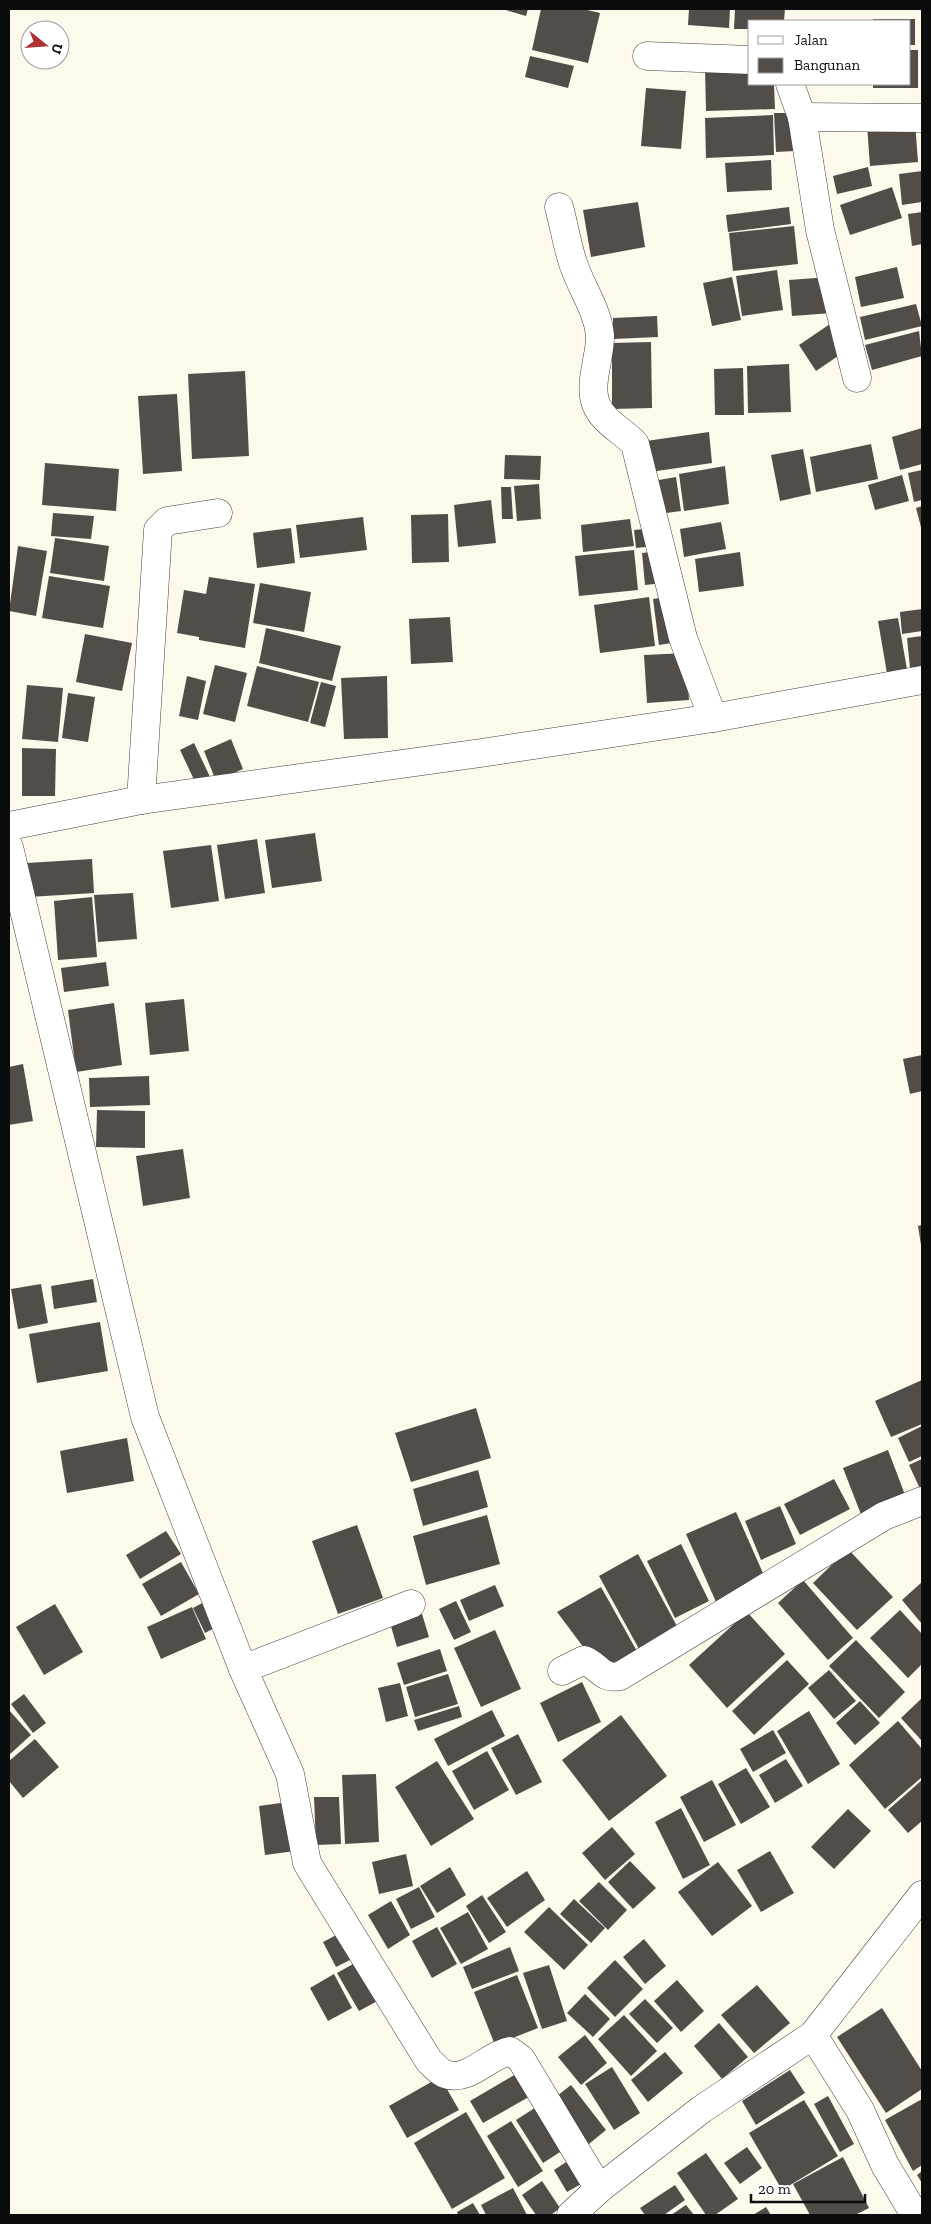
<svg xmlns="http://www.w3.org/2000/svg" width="931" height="2224" font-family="'Zilla Slab',serif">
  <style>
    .building { fill: #534d49 }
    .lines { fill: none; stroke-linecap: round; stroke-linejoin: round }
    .minor-casing { stroke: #3f3f3f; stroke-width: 29 }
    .minor { stroke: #fff; stroke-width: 28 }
  </style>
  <rect width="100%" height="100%" fill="#fdfaec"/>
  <g class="building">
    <path d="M502,9H528L526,16Z"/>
    <path d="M541,9H583L600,13L588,63L532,50Z"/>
    <path d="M689,9H730L729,28L688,25Z"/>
    <path d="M735,9H785L784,21H750V29H734Z"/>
    <path d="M873,19H915V45H910V21H873Z"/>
    <path d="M910,50H918V88H873V84H910Z"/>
    <path d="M530,56L574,66L568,88L525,77Z"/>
    <path d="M750,68V84H774L775,109L706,111L705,69Z"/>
    <path d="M646,88L686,91L681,149L641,146Z"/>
    <path d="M774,113H792L794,151L776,152Z"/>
    <path d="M773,115L774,155L706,158L705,118Z"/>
    <path d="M915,122L918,162L870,166L867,125Z"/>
    <path d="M771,160L772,190L727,192L725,163Z"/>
    <path d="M868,167L872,186L837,194L833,176Z"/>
    <path d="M922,171V202L902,205L899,174Z"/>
    <path d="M892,187L902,218L850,235L840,205Z"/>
    <path d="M638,202L645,247L591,257L583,210Z"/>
    <path d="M789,207L791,224L728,232L726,215Z"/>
    <path d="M922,212V244L912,246L908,214Z"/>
    <path d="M794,226L798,264L733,271L729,233Z"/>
    <path d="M897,267L904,298L861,307L855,277Z"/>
    <path d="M777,270L783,310L742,316L736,276Z"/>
    <path d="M732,277L741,320L712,326L703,283Z"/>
    <path d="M829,277L832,313L792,316L789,280Z"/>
    <path d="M916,304L922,326L865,340L860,317Z"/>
    <path d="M657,316L658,337L613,339V318Z"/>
    <path d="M830,324L847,350L816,371L799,345Z"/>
    <path d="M919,331L922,356L872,370L865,345Z"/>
    <path d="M651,342L652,408L612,409V343Z"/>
    <path d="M789,364L791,412L748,413L747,366Z"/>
    <path d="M743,368L744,415H715L714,369Z"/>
    <path d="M245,371L249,456L192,459L188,374Z"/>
    <path d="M177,394L182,471L143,474L138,396Z"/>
    <path d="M922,428V464L900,470L892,437Z"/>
    <path d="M709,432L712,463L650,472L646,441Z"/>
    <path d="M871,444L878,479L816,492L810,457Z"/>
    <path d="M803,449L811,494L780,501L771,455Z"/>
    <path d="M505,455L541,456L540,480L504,479Z"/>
    <path d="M45,463L119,469L116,511L42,505Z"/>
    <path d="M725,466L729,504L684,511L679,474Z"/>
    <path d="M922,470V500L914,502L908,473Z"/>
    <path d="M902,475L909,501L875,510L868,485Z"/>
    <path d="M676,477L681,511L659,514L653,481Z"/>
    <path d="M539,484L541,519L517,521L514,486Z"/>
    <path d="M501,487H511L513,519H502Z"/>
    <path d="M491,500L496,543L458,547L454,505Z"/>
    <path d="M922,506V531L916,508Z"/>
    <path d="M53,513L94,516L91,539L51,536Z"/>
    <path d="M448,514L449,562L412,563L411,515Z"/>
    <path d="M363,517L367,550L300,558L296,525Z"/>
    <path d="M630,519L634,546L583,552L581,525Z"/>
    <path d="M721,522L726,549L684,557L680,529Z"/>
    <path d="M291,528L295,563L257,568L253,533Z"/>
    <path d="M653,528L655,546L636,548L634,530Z"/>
    <path d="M55,538L109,546L104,581L50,573Z"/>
    <path d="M18,546L47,551L36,616L9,611Z"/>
    <path d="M634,550L638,590L579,596L575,556Z"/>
    <path d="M660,551L664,583L645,585L642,553Z"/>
    <path d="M740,552L744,586L699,592L695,559Z"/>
    <path d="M49,576L110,586L103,628L42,618Z"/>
    <path d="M209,577L255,584L245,648L199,640V637L177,633L184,590L206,594Z"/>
    <path d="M260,583L311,592L304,632L253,623Z"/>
    <path d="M672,596L678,642L659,645L653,599Z"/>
    <path d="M649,597L655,646L600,653L594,605Z"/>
    <path d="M922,609V631L902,634L900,612Z"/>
    <path d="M450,617L453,662L411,664L409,619Z"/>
    <path d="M898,618L908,675L888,679L878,621Z"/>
    <path d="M266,628L341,646L332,681L259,663Z"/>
    <path d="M85,634L132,643L122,691L76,682Z"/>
    <path d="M922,636V666L910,668L907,638Z"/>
    <path d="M686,653L689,700L647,703L644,655Z"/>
    <path d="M215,665L247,673L235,722L203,714Z"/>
    <path d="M257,666L319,682L308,722L247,706Z"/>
    <path d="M187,676L206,681L198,720L179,716Z"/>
    <path d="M387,676L388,738L344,739L341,678Z"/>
    <path d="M321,682L336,686L325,727L310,723Z"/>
    <path d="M27,685L63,688L58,742L22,739Z"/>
    <path d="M68,693L95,697L88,742L62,738Z"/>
    <path d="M231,739L243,769L216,781L204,751Z"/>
    <path d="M194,743L211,779L197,786L180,750Z"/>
    <path d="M22,748L56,749L55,796H22Z"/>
    <path d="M315,833L322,881L272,888L265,840Z"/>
    <path d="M257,839L265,893L225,899L217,845Z"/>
    <path d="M211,845L219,901L171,908L163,851Z"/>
    <path d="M92,859L94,893L29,897L27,863Z"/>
    <path d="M133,893L137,939L98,942L94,895Z"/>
    <path d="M92,897L97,957L58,960L54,901Z"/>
    <path d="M106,962L109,986L64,992L61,968Z"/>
    <path d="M184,999L189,1051L150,1055L145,1003Z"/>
    <path d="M114,1003L122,1065L76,1072L68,1010Z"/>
    <path d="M922,1055V1091L910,1094L903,1059Z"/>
    <path d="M23,1064L33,1121L9,1125V1067Z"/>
    <path d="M149,1076L150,1105L90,1107L89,1078Z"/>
    <path d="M97,1110L145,1111V1148L96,1147Z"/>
    <path d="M183,1149L190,1198L143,1206L136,1156Z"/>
    <path d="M922,1225V1245H921L918,1226Z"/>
    <path d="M93,1279L97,1302L54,1309L51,1286Z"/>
    <path d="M41,1284L48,1323L18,1329L11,1289Z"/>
    <path d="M100,1322L108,1371L37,1383L29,1334Z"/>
    <path d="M922,1380V1424L891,1437L875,1401Z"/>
    <path d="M476,1408L491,1458L411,1482L395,1433Z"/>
    <path d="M922,1426V1456L909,1462L898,1438Z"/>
    <path d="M127,1438L134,1481L67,1493L60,1451Z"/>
    <path d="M888,1450L907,1500L862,1517L843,1468Z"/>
    <path d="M922,1459V1493L909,1465Z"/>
    <path d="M478,1470L488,1507L423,1526L413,1489Z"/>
    <path d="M834,1479L850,1509L800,1535L784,1504Z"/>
    <path d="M780,1506L796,1544L761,1560L745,1521Z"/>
    <path d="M736,1512L766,1580L716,1602L686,1534Z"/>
    <path d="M487,1515L500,1564L426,1585L413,1536Z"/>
    <path d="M357,1525L383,1598L338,1614L312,1541Z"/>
    <path d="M166,1531L181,1554L140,1579L126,1555Z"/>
    <path d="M681,1544L709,1601L675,1618L647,1561Z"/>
    <path d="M848,1549L893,1597L857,1630L813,1583Z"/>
    <path d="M638,1554L678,1628L639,1649L599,1576Z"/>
    <path d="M181,1562L199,1594L161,1616L142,1584Z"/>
    <path d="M803,1580L853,1638L828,1660L778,1603Z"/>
    <path d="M922,1582V1624L902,1600Z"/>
    <path d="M495,1585L504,1606L469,1621L460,1600Z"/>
    <path d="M601,1587L638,1653L599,1668L557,1612Z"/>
    <path d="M206,1601L218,1626L205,1633L193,1608Z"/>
    <path d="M456,1601L471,1632L454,1640L439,1609Z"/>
    <path d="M55,1604L83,1652L44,1675L16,1627Z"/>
    <path d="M192,1607L206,1639L161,1659L147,1627Z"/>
    <path d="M900,1610L922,1634V1664L908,1678L870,1638Z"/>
    <path d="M747,1612L785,1654L727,1708L689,1665Z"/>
    <path d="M422,1614L429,1637L397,1647L390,1623Z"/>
    <path d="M495,1630L521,1689L481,1707L454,1648Z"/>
    <path d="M856,1640L905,1692L879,1718L829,1666Z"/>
    <path d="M440,1649L447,1671L404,1685L397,1663Z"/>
    <path d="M787,1660L809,1684L754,1735L732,1711Z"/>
    <path d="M829,1670L856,1701L834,1719L808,1688Z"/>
    <path d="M448,1674L458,1704L415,1717L406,1687Z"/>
    <path d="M582,1682L601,1722L558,1742L540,1703Z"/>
    <path d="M400,1683L408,1716L386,1722L378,1688Z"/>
    <path d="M24,1694L46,1723L33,1733L11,1704Z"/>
    <path d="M922,1698V1741L901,1718Z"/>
    <path d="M860,1701L880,1723L855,1745L836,1723Z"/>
    <path d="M459,1706L462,1717L418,1731L414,1720Z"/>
    <path d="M9,1710L31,1735L9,1755Z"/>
    <path d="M492,1710L505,1736L448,1766L434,1739Z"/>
    <path d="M809,1711L840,1764L808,1784L777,1731Z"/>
    <path d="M621,1715L667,1776L609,1821L562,1760Z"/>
    <path d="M898,1721L922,1749V1777L885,1809L849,1765Z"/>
    <path d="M773,1730L786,1753L753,1772L740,1749Z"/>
    <path d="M518,1734L542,1782L516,1795L491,1748Z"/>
    <path d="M35,1739L59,1767L23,1798L9,1781V1761Z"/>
    <path d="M487,1751L509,1790L474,1810L452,1771Z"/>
    <path d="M786,1759L803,1786L775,1803L759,1775Z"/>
    <path d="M437,1761L474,1819L431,1846L395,1787Z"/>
    <path d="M746,1768L770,1807L741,1824L718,1784Z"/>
    <path d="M376,1774L379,1842L345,1844L342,1775Z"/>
    <path d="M712,1780L736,1825L704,1842L680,1797Z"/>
    <path d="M922,1780V1821L908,1833L888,1810Z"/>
    <path d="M314,1797H339L341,1844L316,1845Z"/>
    <path d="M288,1802L295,1851L265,1855L259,1806Z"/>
    <path d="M681,1808L710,1865L683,1879L655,1822Z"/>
    <path d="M848,1809L871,1831L834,1869L811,1847Z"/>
    <path d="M612,1827L635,1854L605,1880L582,1853Z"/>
    <path d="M770,1851L794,1893L761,1912L737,1870Z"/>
    <path d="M406,1854L413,1886L379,1894L372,1862Z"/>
    <path d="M630,1861L656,1888L633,1909L608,1882Z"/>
    <path d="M718,1862L752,1906L712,1936L678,1892Z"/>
    <path d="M450,1867L466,1895L437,1913L420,1886Z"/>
    <path d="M527,1871L545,1900L507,1927L487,1898Z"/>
    <path d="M599,1882L627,1910L608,1930L579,1901Z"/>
    <path d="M419,1887L435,1917L411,1929L396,1899Z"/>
    <path d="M482,1895L506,1932L489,1943L466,1906Z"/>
    <path d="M574,1899L605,1928L591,1943L560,1914Z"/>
    <path d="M391,1901L410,1935L388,1949L368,1915Z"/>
    <path d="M549,1907L588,1945L564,1970L524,1932Z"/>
    <path d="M468,1912L488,1949L461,1964L440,1928Z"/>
    <path d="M437,1927L457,1964L432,1978L412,1941Z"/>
    <path d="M346,1930L358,1956L336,1967L323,1942Z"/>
    <path d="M644,1939L666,1966L645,1984L623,1957Z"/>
    <path d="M510,1947L519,1971L472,1989L463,1967Z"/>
    <path d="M362,1959L383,1998L359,2011L337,1973Z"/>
    <path d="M615,1960L643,1989L615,2017L587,1988Z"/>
    <path d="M549,1965L567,2021L542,2029L523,1973Z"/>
    <path d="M334,1974L352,2008L328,2021L310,1988Z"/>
    <path d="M517,1975L538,2028L495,2045L474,1992Z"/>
    <path d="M677,1980L704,2011L681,2032L654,2001Z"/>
    <path d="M757,1985L790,2023L754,2053L721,2015Z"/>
    <path d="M585,1994L610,2019L593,2037L567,2013Z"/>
    <path d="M645,1999L673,2028L657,2043L629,2014Z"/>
    <path d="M882,2008L922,2071V2089L886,2113L837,2037Z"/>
    <path d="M624,2015L657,2051L631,2076L598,2039Z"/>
    <path d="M719,2023L748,2057L722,2079L694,2046Z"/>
    <path d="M585,2035L607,2063L581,2085L558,2057Z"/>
    <path d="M665,2052L683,2073L648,2102L631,2080Z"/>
    <path d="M612,2067L640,2113L614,2130L585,2084Z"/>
    <path d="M790,2070L805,2093L756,2125L742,2101Z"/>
    <path d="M521,2071L534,2094L483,2123L470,2101Z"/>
    <path d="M440,2077L459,2110L407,2138L389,2106Z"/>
    <path d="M571,2085L606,2130L584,2148L548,2103Z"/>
    <path d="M828,2096L854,2144L840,2152L814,2104Z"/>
    <path d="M922,2099V2165L913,2171L885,2120Z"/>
    <path d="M804,2100L838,2156L782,2190L749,2133Z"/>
    <path d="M541,2104L568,2147L543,2163L516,2120Z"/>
    <path d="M466,2112L505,2178L452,2209L414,2143Z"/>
    <path d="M511,2121L543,2171L518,2187L487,2136Z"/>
    <path d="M747,2147L762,2168L740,2184L724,2163Z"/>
    <path d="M706,2153L738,2199L715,2215H706L677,2173Z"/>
    <path d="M574,2157L588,2180L567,2192L554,2170Z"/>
    <path d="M843,2157L869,2208L855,2215H810L793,2184Z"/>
    <path d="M922,2171V2183L917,2175Z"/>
    <path d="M542,2181L560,2208L551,2215H536L522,2195Z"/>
    <path d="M675,2185L685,2200L664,2215H645L640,2208Z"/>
    <path d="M513,2188L527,2215H486L481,2205Z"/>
    <path d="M473,2203L480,2215H458L457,2212Z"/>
    <path d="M686,2205L694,2215H671Z"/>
    <path d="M766,2207L771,2215H753Z"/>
  </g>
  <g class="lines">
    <defs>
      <g id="minor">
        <path d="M647,56L750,60"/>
        <path d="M790,84L802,117L820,230L857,378"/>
        <path d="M802,117L922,118"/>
        <path d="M559,207C564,225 567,245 573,263C581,288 597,308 600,335C601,355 588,384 596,404C603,422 622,430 635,444L683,638L713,718"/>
        <path d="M141,800L158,530L167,521L218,513"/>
        <path d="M9,826L141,800L481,753L713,718L922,680"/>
        <path d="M9,847L145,1417L243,1669L290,1774L307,1863L429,2061C434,2065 439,2072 445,2074C468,2083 488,2055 510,2051L521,2059L599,2189"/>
        <path d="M243,1669L411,1604"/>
        <path d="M562,1671L584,1660C599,1666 602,1680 620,1676L884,1516L922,1501"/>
        <path d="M813,2035L860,2110L885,2165L915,2215"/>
        <path d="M571,2215L599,2189L702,2109L813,2035L922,1895"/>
      </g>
    </defs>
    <use href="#minor" class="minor-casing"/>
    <use href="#minor" class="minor"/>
  </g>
  <rect width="931" height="2224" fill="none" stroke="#0c0c0c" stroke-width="20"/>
  <rect x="748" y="20" width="162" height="65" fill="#ffffff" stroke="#9e9e9e"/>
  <rect x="758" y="36" width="25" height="8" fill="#ffffff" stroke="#9e9e9e"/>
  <text x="794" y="45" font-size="15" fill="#0c0c0c">Jalan</text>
  <rect x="758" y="58" width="25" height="15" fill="#534d49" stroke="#9e9e9e"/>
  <text x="794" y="70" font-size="15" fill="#0c0c0c">Bangunan</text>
  <g transform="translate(45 45) rotate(107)"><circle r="24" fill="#ffffff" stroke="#9e9e9e"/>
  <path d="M0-4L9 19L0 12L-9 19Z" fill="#af3134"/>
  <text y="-8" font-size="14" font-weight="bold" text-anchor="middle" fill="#0c0c0c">U</text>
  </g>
  <path d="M751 2194v8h114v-8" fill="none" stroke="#0c0c0c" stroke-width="2.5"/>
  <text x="758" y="2194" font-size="15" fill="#0c0c0c" stroke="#ffffff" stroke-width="4" paint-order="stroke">20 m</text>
</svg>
